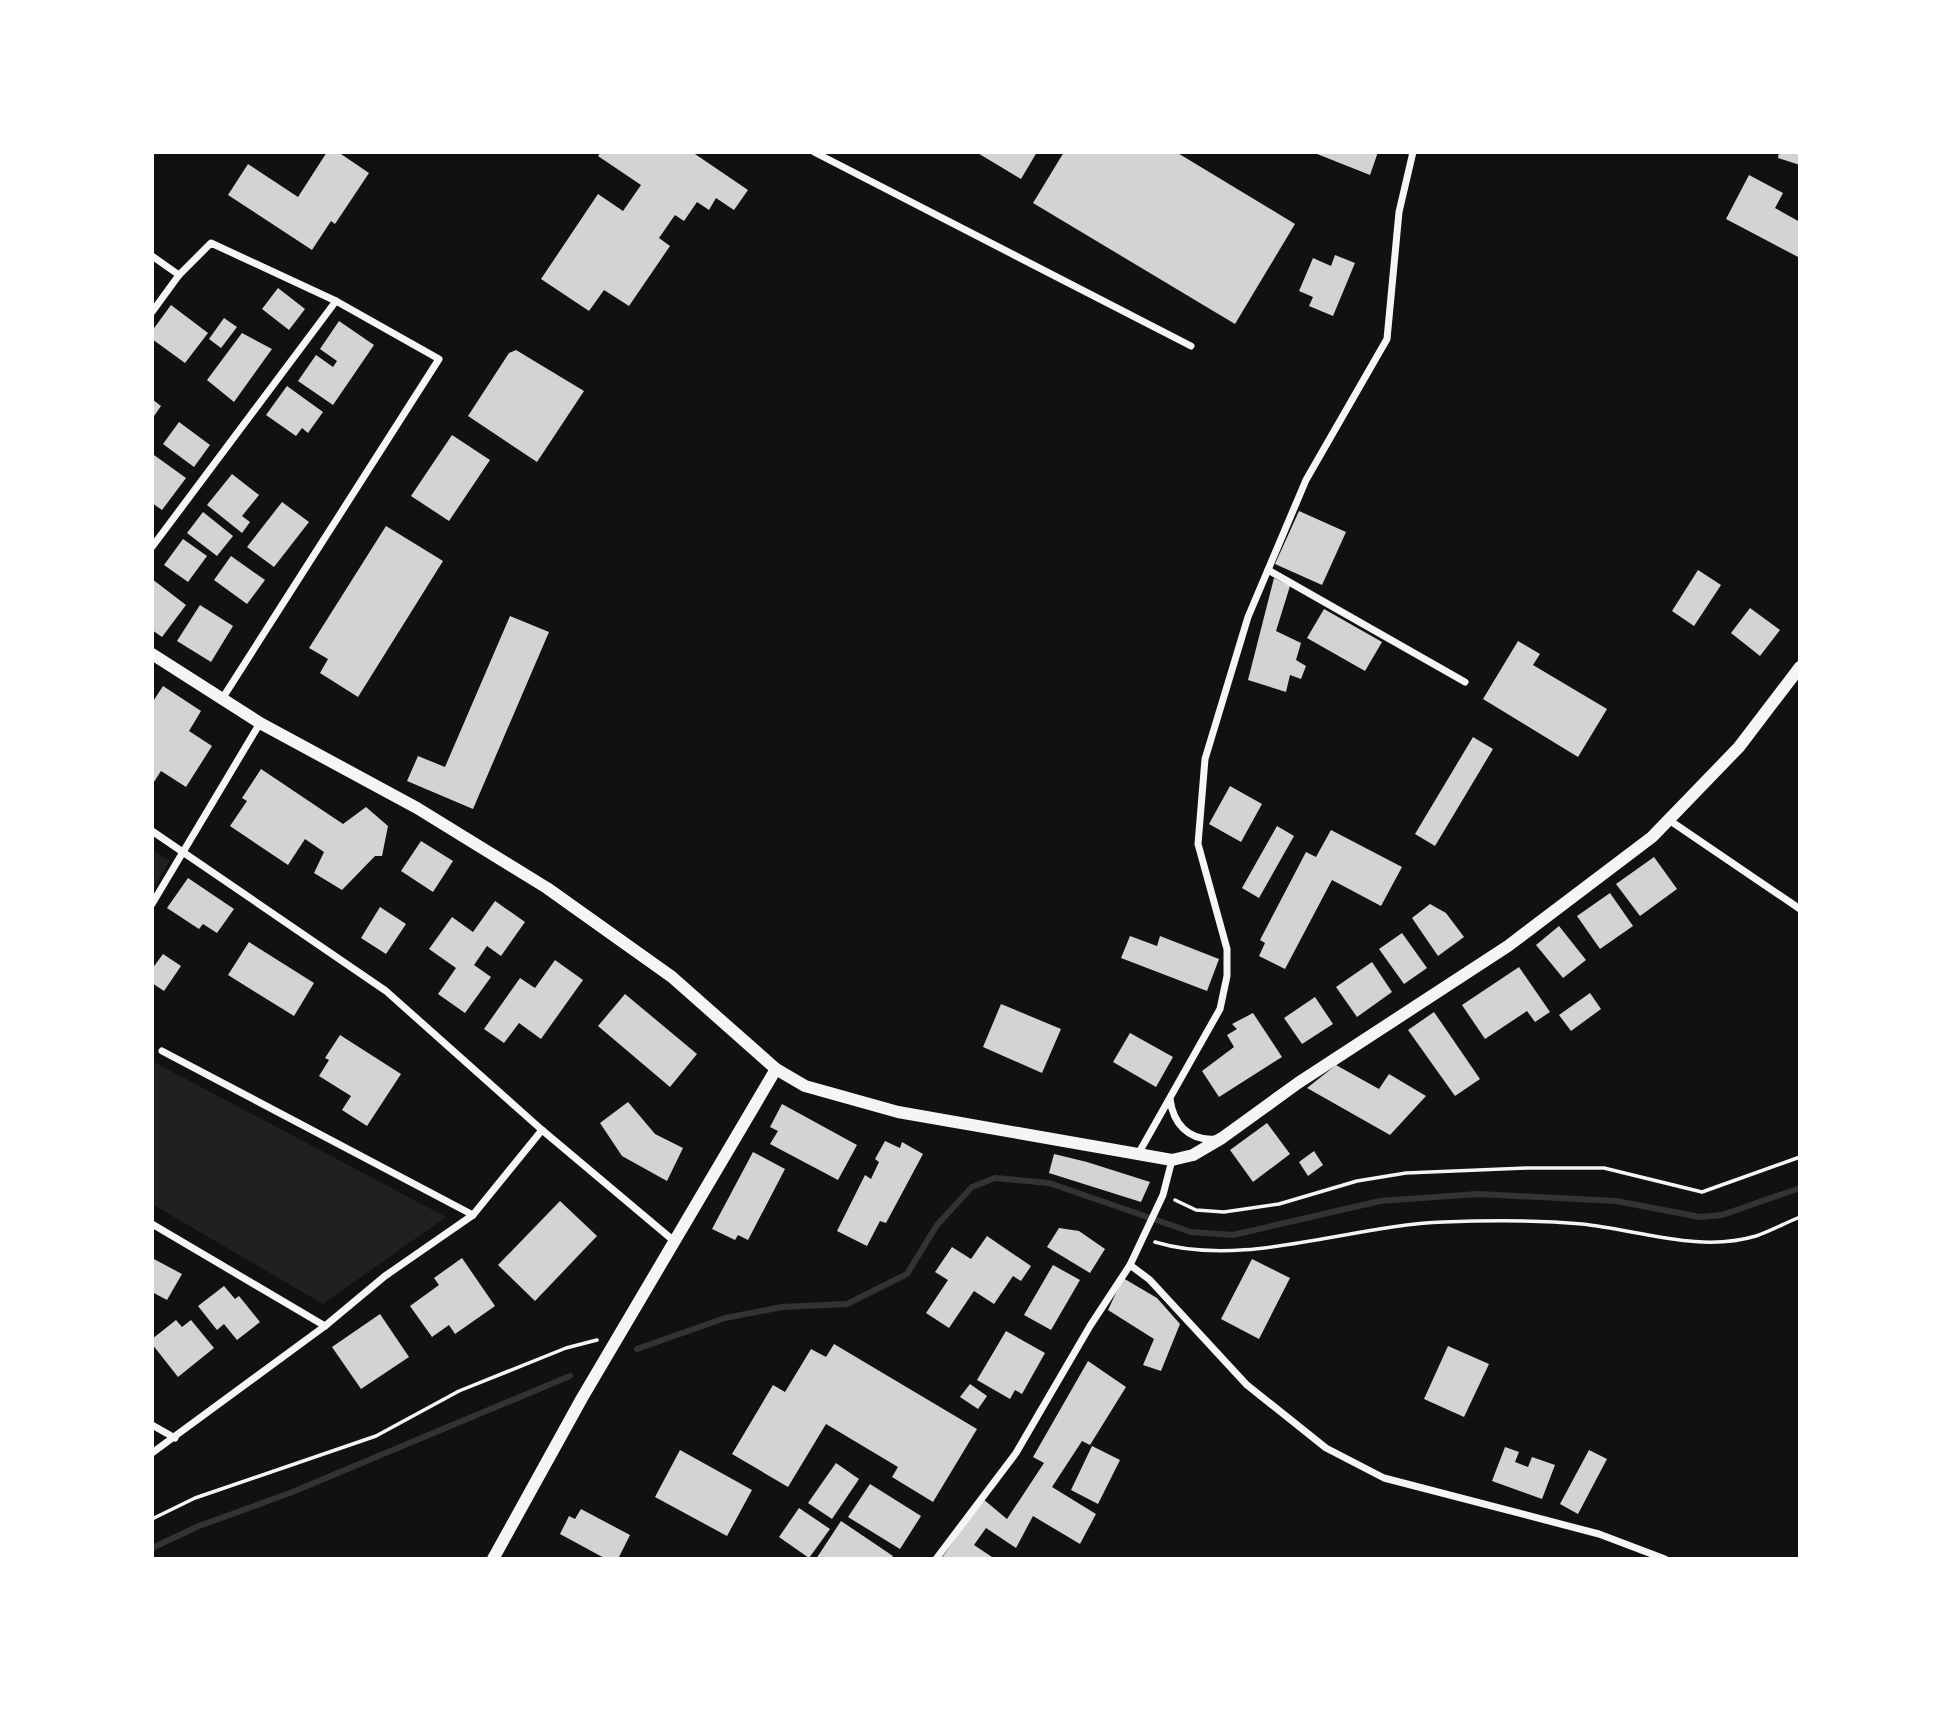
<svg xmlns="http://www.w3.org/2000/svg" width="1952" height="1711" font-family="'DejaVu Sans',sans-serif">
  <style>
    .green { fill: #202020 }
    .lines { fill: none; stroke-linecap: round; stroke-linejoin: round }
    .stream { stroke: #333; stroke-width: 6 }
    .building { fill: #d3d3d3 }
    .path { stroke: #f5f5f5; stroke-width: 3.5 }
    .minor { stroke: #f5f5f5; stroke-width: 7 }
    .tertiary { stroke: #f5f5f5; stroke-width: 12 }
  </style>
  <rect width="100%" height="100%" fill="#111"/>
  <g class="green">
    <path d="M152,849L170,861L152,890Z"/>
    <path d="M152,1061L446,1217L323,1304L152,1204Z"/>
  </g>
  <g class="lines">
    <g class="stream">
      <path d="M637,1349L725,1318L782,1307L847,1304L907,1274L937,1225L972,1187L995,1178L1049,1183L1191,1232L1233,1235L1380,1201L1478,1194L1616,1201L1700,1217L1722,1215L1800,1188"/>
      <path d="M152,1548L199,1526L290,1493L570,1376"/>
    </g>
  </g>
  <g class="building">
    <path d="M327,152H338L369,173L335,224L331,221L312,250L228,195L248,164L298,197Z"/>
    <path d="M601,152H692L748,190L734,210L716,198L709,210L697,202L684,221L675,215L659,238L670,246L629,306L604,290L589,311L541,279L598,194L623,211L641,185L598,156Z"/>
    <path d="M976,152H1037L1021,179Z"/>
    <path d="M1064,152H1176L1295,224L1235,324L1033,203Z"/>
    <path d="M1312,152H1378L1370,175Z"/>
    <path d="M1779,152H1800V165L1778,158Z"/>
    <path d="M1749,175L1783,193L1775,208L1800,222V258L1726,219Z"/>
    <path d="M1335,255L1355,263L1333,316L1309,306L1313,297L1299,291L1313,258L1331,266Z"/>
    <path d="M278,288L305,309L289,330L262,309Z"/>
    <path d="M171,305L208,333L185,363L152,339V331Z"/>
    <path d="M224,318L237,327L221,348L209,339Z"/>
    <path d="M339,321L374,345L333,405L298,381L316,355L333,367L337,361L320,349Z"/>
    <path d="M242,333L272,349L234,402L207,380Z"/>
    <path d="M516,350L584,391L537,462L468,416L509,353Z"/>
    <path d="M287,386L323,412L308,433L302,428L296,436L266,415Z"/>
    <path d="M152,399L161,406L152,419Z"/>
    <path d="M179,422L210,445L194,467L163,444Z"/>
    <path d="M452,435L490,460L449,521L411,496Z"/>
    <path d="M154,455L186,478L162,510L152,503Z"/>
    <path d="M232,474L259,495L242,516L250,522L242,533L207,505Z"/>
    <path d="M282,502L309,522L274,567L247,547Z"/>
    <path d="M1299,511L1346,532L1322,585L1275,564Z"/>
    <path d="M203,512L233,536L217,556L187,533Z"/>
    <path d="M386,526L443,561L358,697L320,673L328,659L309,648Z"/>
    <path d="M183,539L207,556L188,582L164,565Z"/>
    <path d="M231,556L265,580L247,604L214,580Z"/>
    <path d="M1698,570L1721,585L1694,626L1672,611Z"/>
    <path d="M1274,578L1290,586L1276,631L1301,643L1296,660L1306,666L1301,679L1290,675L1286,692L1248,680Z"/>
    <path d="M152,579L186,605L162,637L152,630Z"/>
    <path d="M200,605L233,626L211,662L177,641Z"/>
    <path d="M1750,608L1780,630L1760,656L1731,633Z"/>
    <path d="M1324,609L1382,642L1365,671L1307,638Z"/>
    <path d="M510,616L549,632L473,809L407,781L418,756L445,767Z"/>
    <path d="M1518,641L1540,654L1533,665L1607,709L1578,757L1483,699Z"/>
    <path d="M163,686L201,711L189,731L212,746L186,787L161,771L152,785V703Z"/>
    <path d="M1473,737L1493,749L1435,846L1415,834Z"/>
    <path d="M261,769L343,824L366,807L388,826L382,856H375L342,890L314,873L324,852L305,839L288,865L230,826L247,801L242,798Z"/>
    <path d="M1230,786L1262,804L1241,842L1209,824Z"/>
    <path d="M1277,826L1294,836L1259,898L1242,888Z"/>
    <path d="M1331,830L1402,867L1381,906L1332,880L1285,969L1259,956L1265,943L1260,940L1306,852L1316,857Z"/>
    <path d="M421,841L453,861L433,892L401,871Z"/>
    <path d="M1654,857L1677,889L1640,916L1616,884Z"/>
    <path d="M188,878L234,909L217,933L203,924L199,929L167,908Z"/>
    <path d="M1610,893L1633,926L1600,949L1577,916Z"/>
    <path d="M495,901L525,922L501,956L487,946L474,965L491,977L465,1013L438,994L456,968L429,949L452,917L473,932Z"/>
    <path d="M1430,904L1446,913L1464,937L1438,956L1412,918Z"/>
    <path d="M380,907L406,924L386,954L361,938Z"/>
    <path d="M1559,926L1586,960L1563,978L1536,945Z"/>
    <path d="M1402,933L1427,968L1404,984L1379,949Z"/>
    <path d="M1130,936L1157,946L1160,936L1219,959L1207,991L1121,958Z"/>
    <path d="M249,942L314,983L294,1016L228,975Z"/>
    <path d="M163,954L181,966L164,991L152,983V969Z"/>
    <path d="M555,960L583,980L541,1039L519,1023L504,1043L484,1029L520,978L535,988Z"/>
    <path d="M1372,962L1392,992L1357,1017L1336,987Z"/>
    <path d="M1519,967L1550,1012L1535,1022L1527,1011L1485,1039L1462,1005Z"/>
    <path d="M1590,993L1601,1009L1571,1031L1559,1015Z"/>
    <path d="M625,994L697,1054L670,1087L598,1026Z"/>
    <path d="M1315,997L1333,1024L1302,1044L1284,1018Z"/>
    <path d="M1001,1004L1061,1029L1042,1073L983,1047Z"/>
    <path d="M1434,1012L1480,1079L1455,1096L1408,1030Z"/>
    <path d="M1253,1013L1282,1057L1219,1097L1202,1071L1234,1047L1227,1035L1237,1029L1232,1024Z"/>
    <path d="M1130,1033L1173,1057L1156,1087L1113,1062Z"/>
    <path d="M340,1035L401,1074L367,1126L342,1110L351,1096L319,1076L329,1060L325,1058Z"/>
    <path d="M1336,1065L1379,1089L1389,1074L1426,1096L1390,1135L1307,1088Z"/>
    <path d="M628,1102L655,1134L683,1148L667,1181L622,1156L600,1123Z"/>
    <path d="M782,1104L857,1145L838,1180L770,1144L778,1131L770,1127Z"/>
    <path d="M1267,1123L1290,1154L1253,1182L1230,1150Z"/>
    <path d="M885,1141L900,1148L902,1142L923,1154L886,1223L880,1221L867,1246L837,1231L865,1175L871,1179L879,1162L875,1159Z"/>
    <path d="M1314,1151L1323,1165L1308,1176L1299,1162Z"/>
    <path d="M753,1152L785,1169L748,1240L738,1235L735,1240L712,1229Z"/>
    <path d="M1054,1154L1087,1162L1150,1182L1141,1202L1049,1173Z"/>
    <path d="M560,1201L597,1236L535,1301L498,1265Z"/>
    <path d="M1059,1228L1079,1231L1105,1249L1090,1273L1047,1247Z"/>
    <path d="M987,1236L1031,1266L1021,1281L1013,1276L994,1304L974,1291L949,1328L926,1313L948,1280L935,1272L952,1247L971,1259Z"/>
    <path d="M152,1258L182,1274L167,1300L152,1292Z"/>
    <path d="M462,1258L495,1306L455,1334L449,1325L432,1337L410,1306L439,1285L434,1278Z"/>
    <path d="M1252,1259L1290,1278L1259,1339L1221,1319Z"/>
    <path d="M1053,1265L1080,1280L1051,1330L1024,1315Z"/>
    <path d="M1123,1278L1157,1298L1180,1324L1161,1371L1143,1365L1154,1339L1108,1310Z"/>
    <path d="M224,1286L235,1299L239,1296L260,1322L237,1340L224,1324L217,1330L198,1306Z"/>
    <path d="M380,1314L409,1357L361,1389L332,1347Z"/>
    <path d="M176,1320L182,1327L191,1320L214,1348L178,1377L152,1344V1339Z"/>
    <path d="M1006,1331L1045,1353L1022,1394L1015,1390L1010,1399L977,1380Z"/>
    <path d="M834,1344L977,1429L933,1502L892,1477L898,1467L826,1424L788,1487L732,1454L773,1385L785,1392L811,1349L826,1357Z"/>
    <path d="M1448,1346L1489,1364L1464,1417L1424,1399Z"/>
    <path d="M1088,1361L1126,1387L1090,1445L1082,1441L1052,1487L1096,1514L1080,1544L1033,1516L1016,1548L986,1528L974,1545L995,1559H941L983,1499L1007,1519L1044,1463L1033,1457Z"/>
    <path d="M970,1384L987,1396L978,1409L960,1397Z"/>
    <path d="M1092,1446L1120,1460L1098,1504L1071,1490Z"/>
    <path d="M1505,1447L1519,1452L1515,1462L1528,1467L1532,1457L1555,1465L1542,1499L1492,1481Z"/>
    <path d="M680,1450L752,1490L727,1536L655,1497Z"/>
    <path d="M1589,1450L1607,1459L1578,1514L1560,1504Z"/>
    <path d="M836,1463L859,1479L832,1519L808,1503Z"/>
    <path d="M870,1484L921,1516L900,1549L848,1517Z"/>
    <path d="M799,1508L830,1529L809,1558L779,1537Z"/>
    <path d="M581,1509L630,1535L618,1559H606L560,1534L569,1516L575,1519Z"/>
    <path d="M841,1521L893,1556L891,1559H816Z"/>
  </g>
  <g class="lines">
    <g class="path">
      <path d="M1175,1200L1196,1210L1224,1212L1279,1204L1357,1181L1406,1173L1527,1168H1604L1702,1192L1800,1157"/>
      <path d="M1155,1242C1244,1269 1351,1225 1444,1222C1489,1220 1537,1220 1582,1224C1639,1230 1699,1253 1756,1236C1771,1231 1785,1223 1800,1217"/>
      <path d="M152,1519L195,1498L376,1436L459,1391L566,1348L597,1340"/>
    </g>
    <g class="minor">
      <path d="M814,152L1191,346"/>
      <path d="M152,256L179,275"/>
      <path d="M152,312L179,275L211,243L336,301L439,359L222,699"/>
      <path d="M152,547L336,301"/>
      <path d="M1268,570L1465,682"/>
      <path d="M1669,820L1800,909"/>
      <path d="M152,831L386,991L542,1130L674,1241"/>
      <path d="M152,904L260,723"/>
      <path d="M162,1051L473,1215"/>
      <path d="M1170,1099C1173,1123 1188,1141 1215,1139"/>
      <path d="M1137,1156L1220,1009L1227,976V949L1198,844L1205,759L1248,617L1306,480L1387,339L1399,212L1413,152"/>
      <path d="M152,1224L325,1326"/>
      <path d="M1130,1265L1150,1280L1247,1385L1326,1448L1384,1478L1599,1534L1665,1559"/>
      <path d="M152,1425L175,1438"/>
      <path d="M152,1453L325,1326L385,1276L473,1215L542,1130"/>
      <path d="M936,1559L1016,1453L1090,1326L1130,1265L1163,1195L1172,1160"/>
    </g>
    <g class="tertiary">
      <path d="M152,654L260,723L417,808L547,888L672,977L776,1069L805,1086L898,1112L1172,1160L1193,1155L1222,1138L1298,1083L1508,946L1652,837L1739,747L1800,667"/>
      <path d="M493,1559L582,1398L776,1069"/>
    </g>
  </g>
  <rect width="1952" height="1711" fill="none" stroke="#ffffff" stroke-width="308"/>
</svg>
